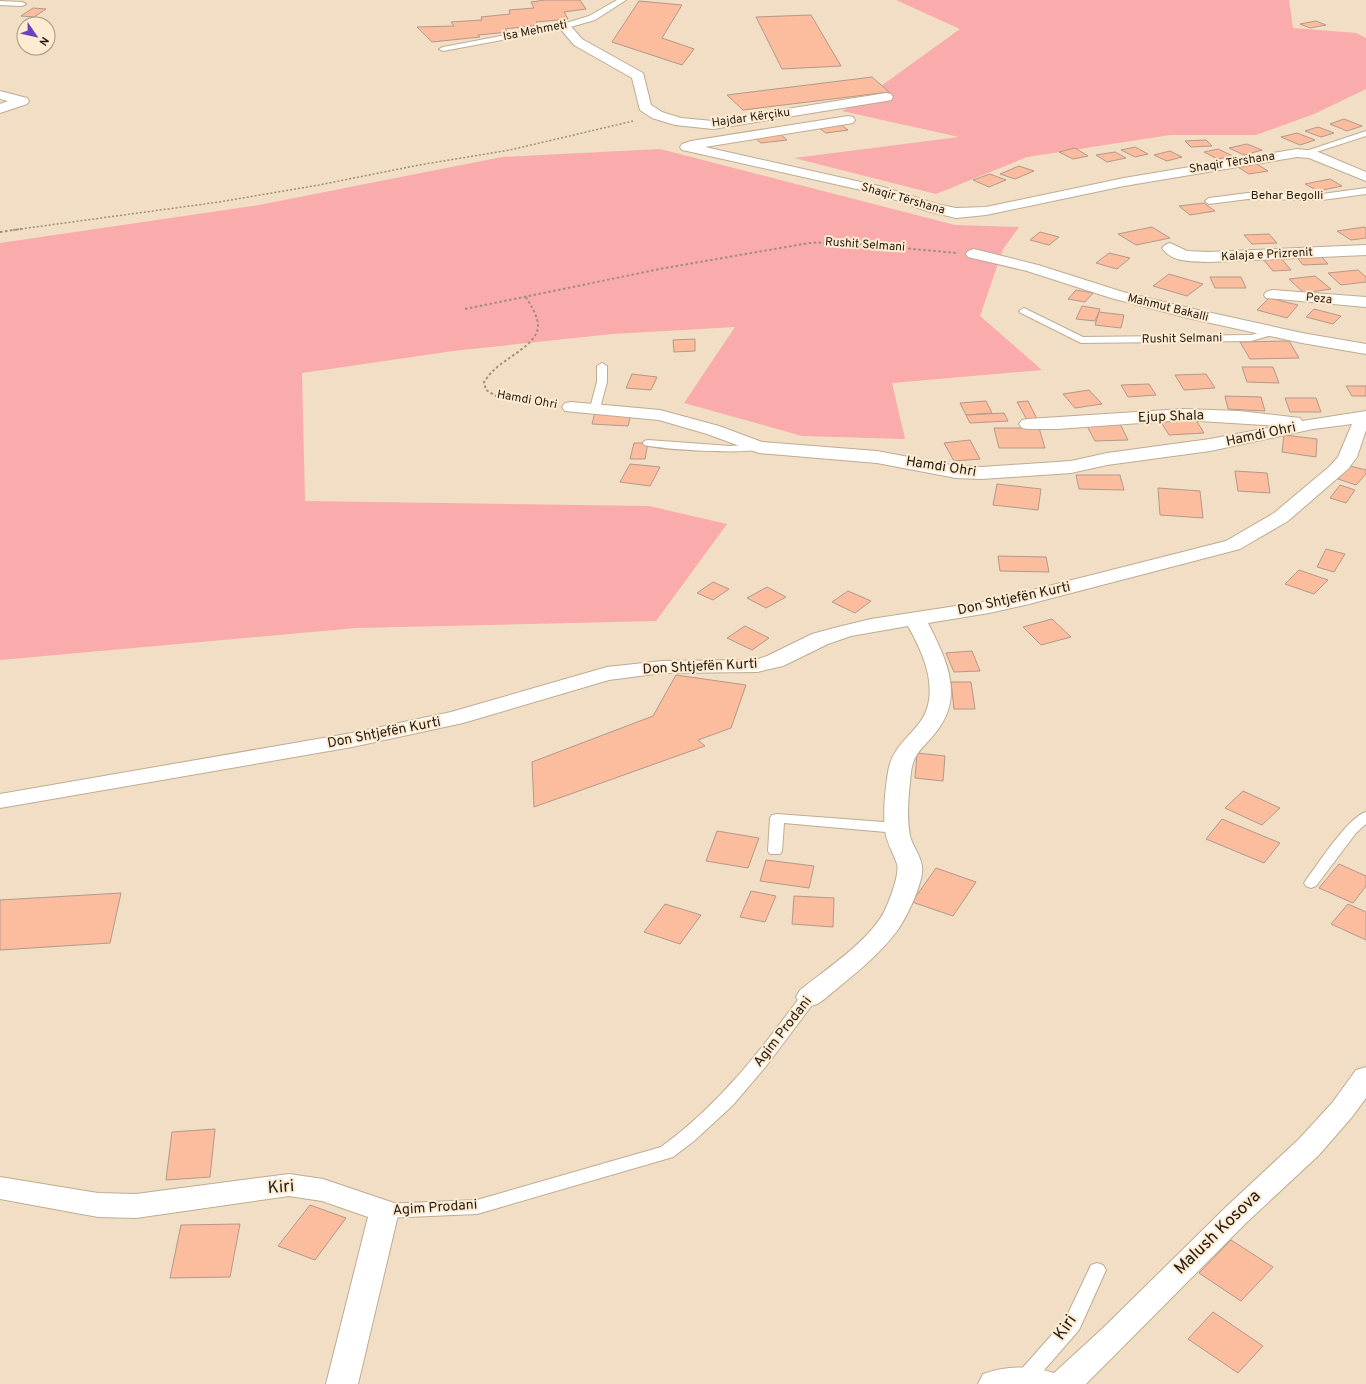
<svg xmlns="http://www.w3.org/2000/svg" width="1366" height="1384" font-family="Overpass,sans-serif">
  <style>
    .green { fill: #faabac }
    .building { fill: #fbbd9e; stroke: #b4988a }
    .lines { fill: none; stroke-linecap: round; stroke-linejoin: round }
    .service-casing { stroke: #bdac93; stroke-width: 2 }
    .minor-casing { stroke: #bdac93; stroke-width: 2 }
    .path-far1 { stroke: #9d8f7c; stroke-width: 1.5; stroke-dasharray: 2 2; stroke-linecap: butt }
    .path { stroke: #9d8f7c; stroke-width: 2; stroke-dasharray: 2.5 2.5; stroke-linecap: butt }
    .service { fill: #fff; fill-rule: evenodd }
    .minor { fill: #fff; fill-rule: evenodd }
    .labels { text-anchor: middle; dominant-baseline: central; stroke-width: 4; stroke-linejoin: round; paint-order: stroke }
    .far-street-label { font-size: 12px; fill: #241d14; stroke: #feebd1 }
    .street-label { font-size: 14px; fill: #241d14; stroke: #feebd1 }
    .near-street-label { font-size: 17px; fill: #241d14; stroke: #feebd1 }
  </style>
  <rect width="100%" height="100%" fill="#f1dec4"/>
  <g class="green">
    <path d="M896,0H1289L1293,28L1356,33L1366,38V89L1314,114L1256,135H1170L1027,157L936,194L794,158L959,137L842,111L870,94L960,29Z"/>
    <path d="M660,149L955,225L1019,227L1003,249L980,316L1042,370L892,383L905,439L802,436L684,403L735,327L612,334L453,351L302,373L305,501L649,506L727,524L656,621L356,628L0,660V243L259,205L502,157Z"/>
  </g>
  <g class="building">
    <path d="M545,0H580L586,9L564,12L568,19L536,22L539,25L505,29L508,32L478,35L480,37L432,42L417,27L454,26L451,22L482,20L481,17L510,14L509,10L534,8L531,2Z"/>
    <path d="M639,1L682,5L662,38L694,49L682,65L612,42Z"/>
    <path d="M33,8L46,9L34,17L21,16Z"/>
    <path d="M811,15L841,66L782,69L756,17Z"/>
    <path d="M1316,21L1326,25L1310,28L1300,24Z"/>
    <path d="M872,77L889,92L743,110L727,95Z"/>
    <path d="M1344,119L1362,126L1347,131L1330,124Z"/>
    <path d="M840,124L848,130L826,133L819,128Z"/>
    <path d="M1318,127L1334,133L1321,137L1305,131Z"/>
    <path d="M1297,133L1315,140L1300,145L1281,137Z"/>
    <path d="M780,134L787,140L761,143L755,138Z"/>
    <path d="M1206,140L1212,146L1191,147L1185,141Z"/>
    <path d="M1247,144L1262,150L1244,155L1229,148Z"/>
    <path d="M1135,147L1148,154L1135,157L1121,150Z"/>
    <path d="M1075,148L1088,156L1073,159L1059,152Z"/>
    <path d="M1218,149L1233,156L1218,159L1204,152Z"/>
    <path d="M1170,151L1182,157L1167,161L1154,155Z"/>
    <path d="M1115,152L1126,158L1107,162L1096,155Z"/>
    <path d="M1255,163L1268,171L1249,174L1236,166Z"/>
    <path d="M1019,166L1034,171L1015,179L1000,174Z"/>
    <path d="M990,174L1006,180L989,187L973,180Z"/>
    <path d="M1330,179L1342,186L1318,191L1305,184Z"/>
    <path d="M1204,203L1215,211L1190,215L1179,206Z"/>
    <path d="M1152,227L1170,238L1136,245L1118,234Z"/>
    <path d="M1364,227L1366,228V238L1351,240L1337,231Z"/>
    <path d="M1040,232L1059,237L1049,245L1030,240Z"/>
    <path d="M1269,234L1277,243L1252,244L1244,235Z"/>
    <path d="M1109,253L1130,258L1117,269L1096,263Z"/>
    <path d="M1320,255L1328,264L1303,265L1296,256Z"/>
    <path d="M1280,257L1291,270L1273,271L1262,258Z"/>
    <path d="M1358,270L1366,277V282L1341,285L1328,273Z"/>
    <path d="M1169,274L1203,284L1187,296L1153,286Z"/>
    <path d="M1315,276L1331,289L1304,293L1289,279Z"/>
    <path d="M1210,277H1241L1246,288H1215Z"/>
    <path d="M1076,290L1093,293L1085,302L1068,299Z"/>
    <path d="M1269,298L1298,305L1287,318L1257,310Z"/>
    <path d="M1082,306L1100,309L1095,321L1076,319Z"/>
    <path d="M1314,309L1341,316L1333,324L1306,317Z"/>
    <path d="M1099,312L1124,315L1121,328L1095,325Z"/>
    <path d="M695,339V351L674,352L673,340Z"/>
    <path d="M1289,341L1299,358L1250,359L1240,342Z"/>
    <path d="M1242,367H1273L1279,383L1247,382Z"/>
    <path d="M632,374L657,377L651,390L626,388Z"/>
    <path d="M1206,374L1215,388L1184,390L1175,375Z"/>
    <path d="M1149,384L1156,395L1128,397L1121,385Z"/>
    <path d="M1346,386H1366V396H1352Z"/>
    <path d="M1089,390L1102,404L1075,408L1063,394Z"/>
    <path d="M1225,396L1261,397L1265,411L1228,409Z"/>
    <path d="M1285,398H1316L1321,412H1290Z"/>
    <path d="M986,401L992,413L966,415L960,403Z"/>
    <path d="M1028,401L1037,419L1027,420L1017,402Z"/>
    <path d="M595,412L631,414L628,426L592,424Z"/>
    <path d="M1004,413L1008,421L970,423L966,415Z"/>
    <path d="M1196,420L1204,433L1169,435L1161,422Z"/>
    <path d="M1120,424L1128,440L1095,441L1087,426Z"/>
    <path d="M994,428H1039L1045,448H999Z"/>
    <path d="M1284,435L1317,439L1316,457L1282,452Z"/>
    <path d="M970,440L980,459L954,461L944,443Z"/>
    <path d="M634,443H648L645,459H630Z"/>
    <path d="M630,464L660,467L650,486L620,482Z"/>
    <path d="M1350,466L1366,470V474L1356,485L1338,479Z"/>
    <path d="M1235,471L1267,473L1270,493L1238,491Z"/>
    <path d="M1076,475H1120L1124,490L1079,489Z"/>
    <path d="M997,484L1041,489L1038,510L993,505Z"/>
    <path d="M1340,485L1355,490L1346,503L1330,498Z"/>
    <path d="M1158,488L1200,491L1203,518L1160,515Z"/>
    <path d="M1326,549L1345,554L1334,572L1317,567Z"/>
    <path d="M998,556L1046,557L1049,572L1000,571Z"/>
    <path d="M1299,570L1328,580L1314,594L1285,584Z"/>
    <path d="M713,582L729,589L713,600L697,593Z"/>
    <path d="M767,587L786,597L766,608L747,598Z"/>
    <path d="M848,591L871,601L855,613L832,602Z"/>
    <path d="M1052,619L1071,637L1041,645L1023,627Z"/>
    <path d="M745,626L769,638L752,650L727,638Z"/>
    <path d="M972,651L980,671L954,672L946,653Z"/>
    <path d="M676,675L746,685L731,728L698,740L705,746L534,807L532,762L653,716Z"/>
    <path d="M951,682H971L975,709H954Z"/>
    <path d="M917,753L945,756L943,781L915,778Z"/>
    <path d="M1243,791L1280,808L1262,825L1225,808Z"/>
    <path d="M1222,819L1280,843L1264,863L1206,839Z"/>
    <path d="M717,831L759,838L748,868L706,861Z"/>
    <path d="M766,860L814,866L809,888L760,881Z"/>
    <path d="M1339,864L1366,876V886L1353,903L1319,888Z"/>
    <path d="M936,868L976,882L953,916L912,902Z"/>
    <path d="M751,891L776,896L765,922L740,917Z"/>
    <path d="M121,893L110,943L0,950V900Z"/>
    <path d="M794,896L834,898L833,927L792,924Z"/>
    <path d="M665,904L701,915L680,944L644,932Z"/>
    <path d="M1348,904L1366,912V940L1331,924Z"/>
    <path d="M215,1129L210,1177L166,1180L172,1132Z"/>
    <path d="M310,1205L346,1218L315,1260L278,1246Z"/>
    <path d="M240,1224L230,1277L170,1278L181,1225Z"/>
    <path d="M1231,1240L1273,1267L1241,1301L1199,1273Z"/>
    <path d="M1213,1312L1263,1346L1238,1373L1188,1339Z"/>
  </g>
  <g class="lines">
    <defs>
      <g id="service">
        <path d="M617,0H626L595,20L567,28L443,51L439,49L443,47L563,24L589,16Z"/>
        <path d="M0,1L22,2L26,4L22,6L0,5Z"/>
        <path d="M1366,131V136L1307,155H1301L1300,153Z"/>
        <path d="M1366,188V194L1322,200L1248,199L1209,204L1205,201L1209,198L1248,193L1322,194Z"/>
        <path d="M1024,308L1083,337L1251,335L1273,329L1278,332L1276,334L1251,341L1081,343L1021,313L1019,311Z"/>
        <path d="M602,363L607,366V382L600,408L595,411L590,408L597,382V366Z"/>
        <path d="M648,440L730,446L759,444L764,447C757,456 659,449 644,445L643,443L644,441Z"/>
        <path d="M1366,812V824L1356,833L1316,886L1311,888L1306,886L1304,883L1306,880C1318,864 1349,816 1366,812Z"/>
        <path d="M777,814L897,823L902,825L904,828L902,831L897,833L784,823L782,851L780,854H770L768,851L770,818L772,815Z"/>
        <path d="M809,991L815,993L817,997L815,1001L767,1065L733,1105L694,1141L673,1157L477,1214L384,1218L378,1216L375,1211L378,1206L384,1204L477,1200L661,1147C719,1105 761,1050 803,993Z"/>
        <path d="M1097,1263L1103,1265L1106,1270L1079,1330L1032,1384H1016L1015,1380L1017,1374L1065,1320L1091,1265Z"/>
      </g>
      <g id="minor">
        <path d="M564,22L568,23L582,39L643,73L651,105L662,112L681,118L713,121L886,93L891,94L893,97L891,100L886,101L713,129L675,125L652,118L640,110L632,78L574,45L558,26Z"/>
        <path d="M0,91L27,98L29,101L27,104L0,113V104L8,101L0,99Z"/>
        <path d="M848,116L853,117L855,120L853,123L705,147L883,187L936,204L956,208L986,207L1124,178L1297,149L1316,151L1366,172V181L1309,158L1297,157L1124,186L986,215L956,218L927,211L879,194L687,151L682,150L680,147L682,144L691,141Z"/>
        <path d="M1170,243L1187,251L1208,252L1366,245V255L1208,262C1192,261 1172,263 1162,248L1165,245Z"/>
        <path d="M974,249L1038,265L1123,292L1189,308L1302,333L1366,344V354L1302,343L1188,318L1111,298L1027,271L968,257L966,254L968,251Z"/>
        <path d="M1272,290L1366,297V307L1266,298L1264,295L1266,292Z"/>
        <path d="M571,402L660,410L719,426L762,442L877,451L956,466L982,467L1071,461L1107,453L1210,439L1278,426L1183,420L1057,429H1028L1022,428L1019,424L1022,420L1028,419L1183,409L1239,411L1300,418L1302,421L1366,411V430L1357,457L1348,469L1288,521L1240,549L1029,604L989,613L928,623C946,659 965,696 936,732C924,748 914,751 911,772C909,792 906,815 910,836C913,848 924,859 922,873C920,889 907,917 897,931C880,954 856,973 834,991C829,995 823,1001 817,1004C811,1007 806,1006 800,1004L796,997L800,990C825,970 869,941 884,912C889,902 900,874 897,864C893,852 886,842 885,829C883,811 885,791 888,772C893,739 925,731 929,700C933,674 920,648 908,626L851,636L828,644L783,666L757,672L662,673L609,680L463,723L352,747L0,808V794L352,733L451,712L607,667L662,661L756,660L767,656L812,634L838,627L871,619L989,601L1226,541L1274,513L1330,466L1338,457L1352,424L1313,429L1210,451L1107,465L1071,473L982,479L956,478L877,463L759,453L707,434L659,420L565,411L562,407L565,403Z"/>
        <path d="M1366,1067V1098L1352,1117L1319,1155L1247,1222L1086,1384H978L983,1374C1006,1366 1030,1365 1054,1373L1103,1328L1227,1206L1299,1139L1332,1103L1356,1070Z"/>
        <path d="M289,1174L323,1179L394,1203L399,1211L358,1384H326L368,1217L322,1201L289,1196L136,1218L98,1217L0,1199V1177L98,1193L136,1194Z"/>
      </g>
    </defs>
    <use href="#service" class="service-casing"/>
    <use href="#minor" class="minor-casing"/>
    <path class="path-far1" d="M13,230L219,202L319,185L419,165L510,150L633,121"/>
    <g class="path">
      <path d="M0,232L21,229"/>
      <path d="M526,297C531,306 537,314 538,325C539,344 505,358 494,370C490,373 487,378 484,382L486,390L496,396L551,404"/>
      <path d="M465,309L665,268L809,243L836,242L957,253"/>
    </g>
    <use href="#service" class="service"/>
    <use href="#minor" class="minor"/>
  </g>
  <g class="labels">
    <g class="far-street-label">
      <text transform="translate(535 31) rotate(-11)">Isa Mehmeti</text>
      <text transform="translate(751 118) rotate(-8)">Hajdar Kërçiku</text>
      <text transform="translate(1232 163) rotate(-9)">Shaqir Tërshana</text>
      <text x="1287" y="196">Behar Begolli</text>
      <text transform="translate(903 199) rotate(16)">Shaqir Tërshana</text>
      <text transform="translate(865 245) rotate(4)">Rushit Selmani</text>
      <text transform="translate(1267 255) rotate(-3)">Kalaja e Prizrenit</text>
      <text transform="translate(1319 299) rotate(6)">Peza</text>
      <text transform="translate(1168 308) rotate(14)">Mahmut Bakalli</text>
      <text transform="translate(1182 339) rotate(-1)">Rushit Selmani</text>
      <text transform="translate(527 400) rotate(10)">Hamdi Ohri</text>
    </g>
    <g class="street-label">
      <text transform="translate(1171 417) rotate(-2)">Ejup Shala</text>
      <text transform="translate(1261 435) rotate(-12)">Hamdi Ohri</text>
      <text transform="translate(941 467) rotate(9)">Hamdi Ohri</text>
      <text transform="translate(1014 599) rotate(-12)">Don Shtjefën Kurti</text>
      <text transform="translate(700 667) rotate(-3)">Don Shtjefën Kurti</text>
      <text transform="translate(384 733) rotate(-11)">Don Shtjefën Kurti</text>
      <text transform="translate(783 1032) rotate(-52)">Agim Prodani</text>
      <text transform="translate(435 1208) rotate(-4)">Agim Prodani</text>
    </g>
    <g class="near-street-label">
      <text transform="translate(281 1188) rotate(-4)">Kiri</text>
      <text transform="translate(1218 1233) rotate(-44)">Malush Kosova</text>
      <text transform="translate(1066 1328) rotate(-55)">Kiri</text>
    </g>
  </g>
  <g transform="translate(36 36) rotate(124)"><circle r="19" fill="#feebd1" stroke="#a79985"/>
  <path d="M0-3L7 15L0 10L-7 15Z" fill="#6842bb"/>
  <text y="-6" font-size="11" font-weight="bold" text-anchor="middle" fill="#241d14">N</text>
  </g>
</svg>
